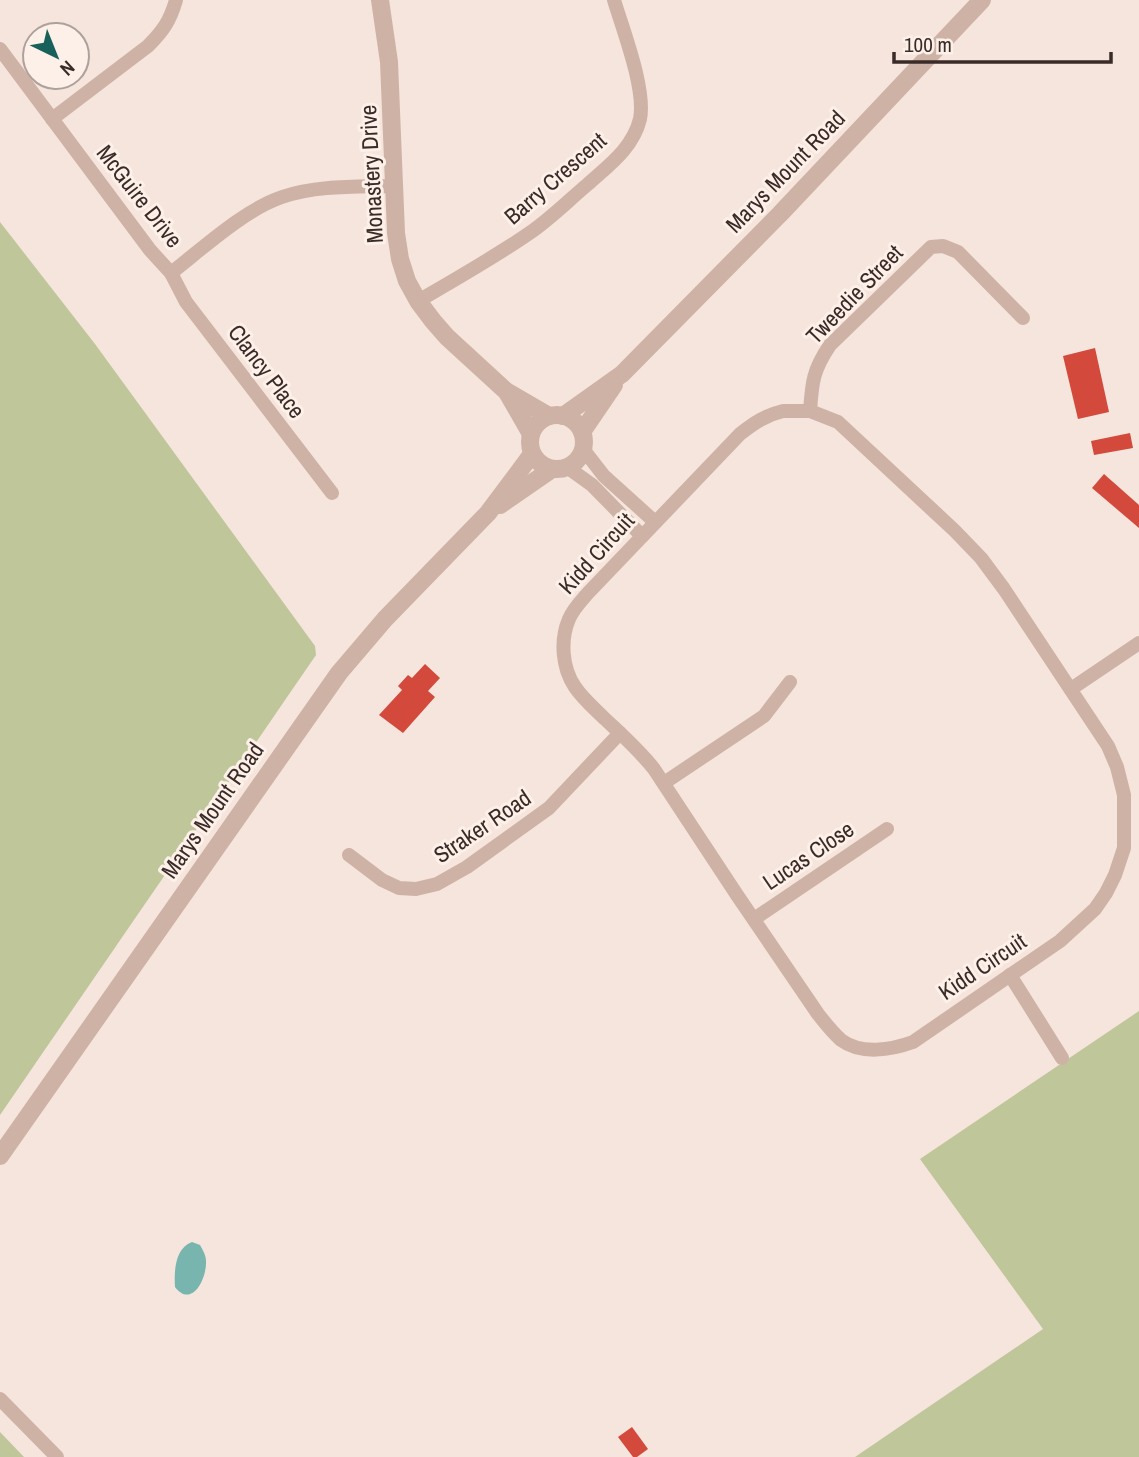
<svg xmlns="http://www.w3.org/2000/svg" width="1139" height="1457" font-family="'Archivo Narrow',sans-serif">
  <style>
    .green { fill: #bec69a }
    .water { fill: #77b5ae }
    .building { fill: #d3493c }
    .lines { fill: none; stroke-linecap: round; stroke-linejoin: round }
    .minor { stroke: #cfb2a6; stroke-width: 14 }
    .tertiary { stroke: #cfb2a6; stroke-width: 18 }
    .labels { text-anchor: middle; dominant-baseline: central; stroke-width: 6; stroke-linejoin: round; paint-order: stroke }
    .street-label { font-size: 23px; fill: #3a2b28; stroke: #fcf0e9 }
  </style>
  <rect width="100%" height="100%" fill="#f5e5dc"/>
  <g class="green">
    <path d="M0,222L95,344L315,646L316,655L0,1115Z"/>
    <path d="M1139,1011V1457H855L1043,1329L920,1159Z"/>
    <path d="M0,1432L24,1457H0Z"/>
  </g>
  <path class="water" d="M192,1242L200,1245C203,1250 206,1256 206,1261C207,1278 192,1309 175,1287C174,1271 175,1248 192,1242Z"/>
  <g class="building">
    <path d="M1095,348L1109,412L1078,419L1063,356Z"/>
    <path d="M1130,433L1133,448L1094,455L1091,441Z"/>
    <path d="M1104,474L1139,505V528L1092,488Z"/>
    <path d="M425,664L440,678L428,691L435,697L403,733L379,715L402,690L398,686L408,675L412,678Z"/>
    <path d="M632,1427L648,1449L637,1457H633L618,1437Z"/>
  </g>
  <g class="lines">
    <g class="minor">
      <path d="M0,49L150,250L171,273C203,248 244,210 282,197C317,185 356,187 393,186"/>
      <path d="M52,119L148,46C163,31 170,21 176,0"/>
      <path d="M171,273L186,302L332,493"/>
      <path d="M418,301C456,279 495,257 531,232C551,218 569,200 588,184C609,165 633,148 640,119C646,89 623,30 614,0"/>
      <path d="M783,411H810L838,422L955,531L981,558L1004,589L1108,746L1117,767L1124,795V848L1115,875L1106,893L1095,909L1060,941L913,1042C891,1050 861,1055 841,1040C832,1032 825,1023 818,1014L737,895L654,769C639,750 622,735 605,719C595,709 583,699 575,687C562,668 560,640 569,619C573,609 581,601 588,593L740,434C754,423 766,415 783,411Z"/>
      <path d="M810,411C812,382 813,370 830,345L931,247L943,246L958,252L1023,318"/>
      <path d="M583,449L604,476L655,522"/>
      <path d="M567,467L592,485L642,536"/>
      <path d="M1071,689L1139,643"/>
      <path d="M664,783L764,716L790,682"/>
      <path d="M349,855L382,880L399,888L416,889L437,884L467,867L549,808L620,733"/>
      <path d="M754,919L887,829"/>
      <path d="M1010,975L1062,1058"/>
      <path d="M0,1399L57,1457"/>
    </g>
    <g class="tertiary">
      <path d="M380,0L389,62L396,233L400,259L407,281L418,301L433,321L447,337L506,391L549,416"/>
      <path d="M508,394L531,434"/>
      <circle cx="557" cy="442" r="27"/>
      <path d="M563,416L622,374L780,214L982,0"/>
      <path d="M582,432L614,385"/>
      <path d="M500,505L552,469"/>
      <path d="M0,1156L339,673L385,619L488,513L532,454"/>
    </g>
  </g>
  <g class="labels">
    <g class="street-label">
      <text transform="translate(785 171) rotate(-46)">Marys Mount Road</text>
      <text transform="translate(371 174) rotate(-93)">Monastery Drive</text>
      <text transform="translate(555 178) rotate(-41)">Barry Crescent</text>
      <text transform="translate(140 196) rotate(52)">McGuire Drive</text>
      <text transform="translate(854 294) rotate(-46)">Tweedie Street</text>
      <text transform="translate(267 371) rotate(53)">Clancy Place</text>
      <text transform="translate(596 553) rotate(-48)">Kidd Circuit</text>
      <text transform="translate(212 810) rotate(-55)">Marys Mount Road</text>
      <text transform="translate(482 826) rotate(-34)">Straker Road</text>
      <text transform="translate(808 855) rotate(-34)">Lucas Close</text>
      <text transform="translate(982 966) rotate(-34)">Kidd Circuit</text>
    </g>
  </g>
  <g transform="translate(56 56) rotate(137)"><circle r="33" fill="#fcf0e9" stroke="#aea19c" stroke-width="2"/>
  <path d="M0-5L12 26L0 18L-12 26Z" fill="#18615a"/>
  <text y="-10" font-size="19" font-weight="bold" text-anchor="middle" fill="#3a2b28">N</text>
  </g>
  <path d="M894 52v10h217v-10" fill="none" stroke="#3a2b28" stroke-width="3.5"/>
  <text x="904" y="52" font-size="21" fill="#3a2b28" stroke="#fcf0e9" stroke-width="5" paint-order="stroke">100 m</text>
</svg>
